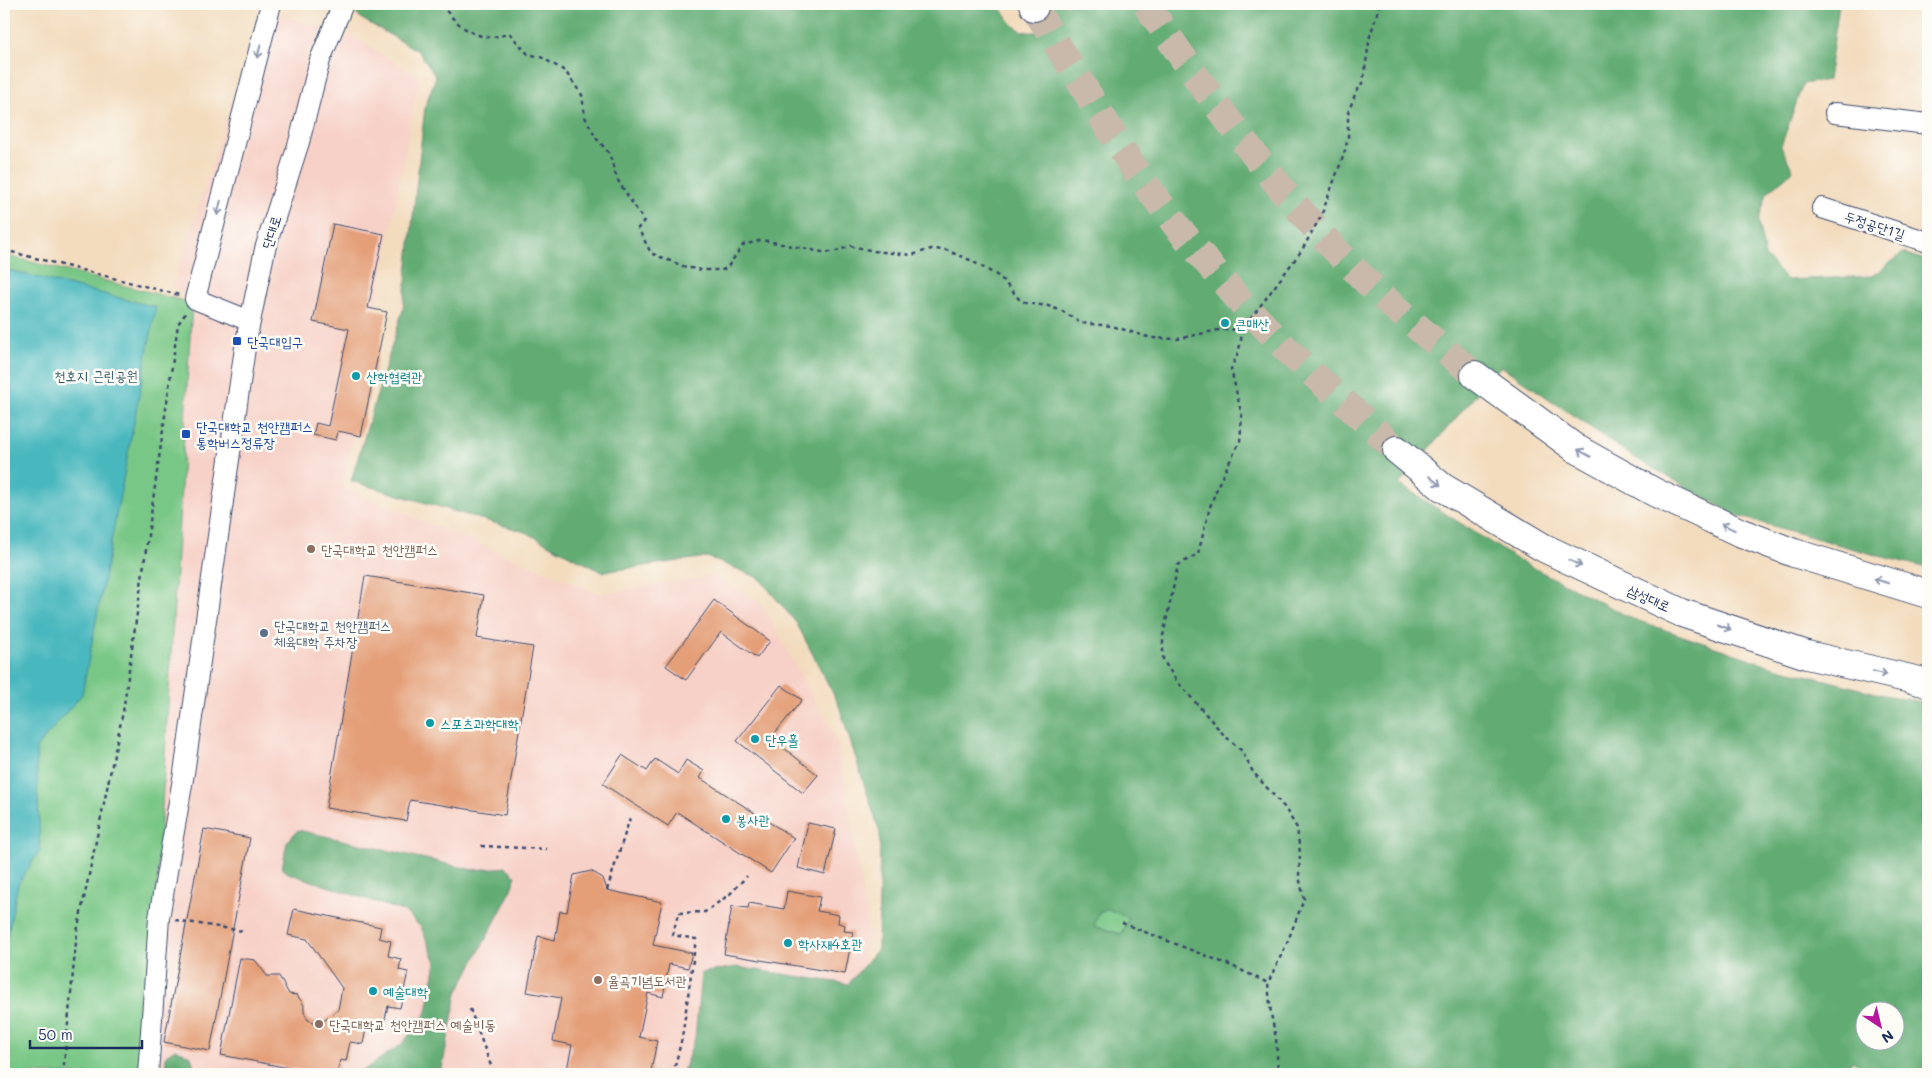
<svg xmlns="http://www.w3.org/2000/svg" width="1932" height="1078" font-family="Mali,'Poor Story',sans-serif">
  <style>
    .built { fill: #f7d1c7 }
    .green { fill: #79c786; stroke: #4a7b72 }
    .forest { fill: #62ac73; stroke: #3e6e68; fill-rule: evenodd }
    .water { fill: #48b8be; stroke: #32748e }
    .building { fill: #e49f78 }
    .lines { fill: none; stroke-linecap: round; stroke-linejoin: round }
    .highway-tunnel { stroke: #c8b9ab; stroke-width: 28; stroke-dasharray: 28 14; stroke-linecap: butt }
    .minor-casing { stroke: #3b496c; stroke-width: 22 }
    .highway-casing { stroke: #3b496c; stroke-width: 30 }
    .path { stroke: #3b496c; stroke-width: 2.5; stroke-dasharray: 4 4; stroke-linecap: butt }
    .minor { stroke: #fff; stroke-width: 20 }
    .highway { stroke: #fff; stroke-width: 28 }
    .oneway { stroke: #8d97ae }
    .culture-dot { fill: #0f9aa8; stroke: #fdfcf7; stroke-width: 2 }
    .transit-dot { fill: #1a4fb4; stroke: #fdfcf7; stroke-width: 2 }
    .education-dot { fill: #8d6e63; stroke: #fdfcf7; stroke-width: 2 }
    .service-dot { fill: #5c6f8a; stroke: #fdfcf7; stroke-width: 2 }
    .labels { text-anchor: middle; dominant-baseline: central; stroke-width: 5; stroke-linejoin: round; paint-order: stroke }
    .street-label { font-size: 14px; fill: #1b2f5e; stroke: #fdfcf7 }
    .culture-label { font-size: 14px; fill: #0d838f; stroke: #fdfcf7; text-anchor: start }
    .transit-label { font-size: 14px; fill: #164399; stroke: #fdfcf7; text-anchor: start }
    .park-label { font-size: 14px; fill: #375d6a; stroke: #fdfcf7 }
    .education-label { font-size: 14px; fill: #785e54; stroke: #fdfcf7; text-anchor: start }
    .service-label { font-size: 14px; fill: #4e5e75; stroke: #fdfcf7; text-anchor: start }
  </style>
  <rect width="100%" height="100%" fill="#fdfcf7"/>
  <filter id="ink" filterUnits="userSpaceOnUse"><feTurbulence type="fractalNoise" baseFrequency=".02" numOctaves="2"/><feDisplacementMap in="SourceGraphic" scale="10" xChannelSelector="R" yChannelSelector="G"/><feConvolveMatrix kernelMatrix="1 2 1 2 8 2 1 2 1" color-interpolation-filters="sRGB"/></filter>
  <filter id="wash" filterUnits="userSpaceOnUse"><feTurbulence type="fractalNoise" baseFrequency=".0096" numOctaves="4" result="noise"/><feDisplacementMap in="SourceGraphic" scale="20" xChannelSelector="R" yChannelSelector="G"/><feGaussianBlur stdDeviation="1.12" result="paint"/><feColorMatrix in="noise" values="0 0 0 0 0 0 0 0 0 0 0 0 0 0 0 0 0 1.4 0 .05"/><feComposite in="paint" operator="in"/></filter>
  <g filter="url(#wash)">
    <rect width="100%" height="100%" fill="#f3dcbe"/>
    <path class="built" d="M261,10L352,36L419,77L343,488L600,594L714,576L762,604L837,741L869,934L839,1066L841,1074H52L135,523L195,300L173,287Z"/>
    <g class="green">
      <path d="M4,255L192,303L146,1074H4Z"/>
      <path d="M1108,909L1129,918L1121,934L1093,926L1099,913Z"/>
    </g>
    <g class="forest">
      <path d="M348,4H999C1005,14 1011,27 1023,31C1043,37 1054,21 1049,4H1839L1828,80L1803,84L1781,146L1793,171L1767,193L1758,222L1765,256L1787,280L1873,276L1903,253L1928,261V568L1879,556L1737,516L1632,456L1501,366L1399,484L1518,560L1633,619L1771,666L1884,695L1928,703V1074H1874L1852,1061L1844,1074H682L695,1038L701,973L736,967L848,984L878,949L880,833L838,703L797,624L759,578L707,557L602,572L525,532L351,481L403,309L425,106L436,77L418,51L362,19ZM1108,909L1129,918L1121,934L1094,926L1099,913ZM1864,1010H1894V1040H1864Z"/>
      <path d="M298,830L474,870L506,867L516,876L508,897L457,993L441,1074H358L402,1044L427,1012L436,962L421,927L405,912L288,873L282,868L287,842Z"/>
      <path d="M175,1049L191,1056L196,1074H165L166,1055Z"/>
    </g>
    <path class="water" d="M4,269L156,307L82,694L36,748L40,850L18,884L4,953Z"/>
    <g id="blocks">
      <g class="building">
        <path d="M333,224L384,234L368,308L387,312L361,436L338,431L336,440L313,435L316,423L328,426L349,329L313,322Z"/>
        <path d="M365,576L484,595L477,638L533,647L505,815L410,800L406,821L326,808Z"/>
        <path d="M714,600L770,641L757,658L721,632L686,680L666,666Z"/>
        <path d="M781,685L802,700L771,738L818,775L803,793L737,741Z"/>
        <path d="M622,755L647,771L655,759L678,774L686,760L704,771L700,778L794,838L771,873L677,812L668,826L603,784Z"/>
        <path d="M808,823L836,829L825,875L798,868Z"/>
        <path d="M204,829L250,838L210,1051L164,1042Z"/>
        <path d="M591,871L603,878L607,890L662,902L653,945L692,953L688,968L669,964L663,997L648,993L639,1037L657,1041L651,1071L662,1074H566L572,1045L553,1041L561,998L527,992L538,936L555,940L560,911L567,912L574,875Z"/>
        <path d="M787,891L820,897L817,911L839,915L838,923L845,925L844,931L853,932L845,974L724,954L732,906L748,908L749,903L784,909Z"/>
        <path d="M294,909L381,927L379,938L391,941L388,956L401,959L399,970L408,972L400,1008L388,1006L383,1027L367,1024L363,1044L350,1042L346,1061L340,1060L337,1074H320L221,1055L240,958L255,960L267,976H279L289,994L297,995L304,1005V1012L308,1020L320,1024L338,1010L342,988L307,939L288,935Z"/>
      </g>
    </g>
  </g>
  <g filter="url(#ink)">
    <use href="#blocks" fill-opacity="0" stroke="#3b496c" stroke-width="1"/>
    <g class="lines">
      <g class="highway-tunnel">
        <path d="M1146,4C1209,97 1274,188 1353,268C1391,307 1434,341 1475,375"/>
        <path d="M1034,7L1136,172L1179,229L1241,302L1291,354L1397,450"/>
      </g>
      <defs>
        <g id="minor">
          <path d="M1835,113L1928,124"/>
          <path d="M1822,208L1928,242"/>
          <path d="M250,321L195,299L271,4"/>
          <path d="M148,1074L159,918L184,773L246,341L265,249L299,142L320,60L343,4"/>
        </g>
        <g id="highway">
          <path d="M1033,4L1034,7"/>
          <path d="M1475,375L1575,448L1654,492L1739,532L1794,553L1928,594"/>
          <path d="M1397,450L1442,487L1544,548L1682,613L1807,655L1928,683"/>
        </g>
      </defs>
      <use href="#minor" class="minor-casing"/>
      <use href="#highway" class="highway-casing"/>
      <g class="path">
        <path d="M442,4C451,20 471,37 490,37C497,37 503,35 510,34L528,54L541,57L565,71L582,95L585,117L596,138L609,153L617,179L644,221L638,228L651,253L685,267L702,270H722L727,268L743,245L762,240L822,252H833L851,246L874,251L912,255L931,249L946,250L970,260L1000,277L1019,299L1026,303L1048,306L1062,311L1081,323L1112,326L1151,338L1177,339L1218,330L1243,329L1302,250L1321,216L1344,154L1348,138V113L1356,92L1363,82L1370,36L1380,4"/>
        <path d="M4,250L179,295"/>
        <path d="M1243,329L1239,350L1231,369L1242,416L1240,441L1218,485L1210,507L1198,554L1178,565L1163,636V660L1176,680L1224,735L1242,751L1253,772L1285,808L1297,828L1300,853L1299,876L1304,899L1287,943L1268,983L1271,1014L1276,1038L1278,1074"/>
        <path d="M481,846L547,849"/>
        <path d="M607,890L630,818"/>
        <path d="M175,920L243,931"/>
        <path d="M1122,923L1232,966L1268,983"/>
        <path d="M470,1009L494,1074"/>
        <path d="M63,1074L77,932L123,712L178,324L186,313"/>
        <path d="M673,1074L682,1038L696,939L673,935L678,913L705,912L730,894L747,876"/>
      </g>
      <use href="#minor" class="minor"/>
      <use href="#highway" class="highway"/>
    </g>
    <defs><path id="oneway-shaft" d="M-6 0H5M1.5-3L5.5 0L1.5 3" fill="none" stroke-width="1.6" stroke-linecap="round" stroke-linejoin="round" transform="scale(1.25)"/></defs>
    <g class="oneway">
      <use href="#oneway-shaft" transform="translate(259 51) rotate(104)"/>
      <use href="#oneway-shaft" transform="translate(219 208) rotate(104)"/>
      <use href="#oneway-shaft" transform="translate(1584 453) rotate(-151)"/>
      <use href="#oneway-shaft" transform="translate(1435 481) rotate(39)"/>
      <use href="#oneway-shaft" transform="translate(1728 527) rotate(-155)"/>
      <use href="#oneway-shaft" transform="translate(1575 563) rotate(26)"/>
      <use href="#oneway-shaft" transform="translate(1881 581) rotate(-162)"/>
      <use href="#oneway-shaft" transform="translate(1724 627) rotate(19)"/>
      <use href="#oneway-shaft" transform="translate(1880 673) rotate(13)"/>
    </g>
  </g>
  <g class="culture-dot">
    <circle cx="1225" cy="323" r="5"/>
    <circle cx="356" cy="376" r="5"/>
    <circle cx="430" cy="723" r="5"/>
    <circle cx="755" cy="739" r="5"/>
    <circle cx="726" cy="819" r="5"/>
    <circle cx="788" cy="943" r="5"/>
    <circle cx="373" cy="991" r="5"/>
  </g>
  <g class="transit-dot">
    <rect x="232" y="336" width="10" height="10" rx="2.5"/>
    <rect x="181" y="429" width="10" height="10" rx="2.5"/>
  </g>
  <g class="education-dot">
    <circle cx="311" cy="549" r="5"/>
    <circle cx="598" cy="980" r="5"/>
    <circle cx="319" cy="1024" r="5"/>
  </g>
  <circle class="service-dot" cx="264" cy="633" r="5"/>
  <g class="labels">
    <g class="street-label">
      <text transform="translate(1875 225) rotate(18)">두정공단1길</text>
      <text transform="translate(271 232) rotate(-73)">단대로</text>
      <text transform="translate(1649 598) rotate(24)">삼성대로</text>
    </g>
    <g class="culture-label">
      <text x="1235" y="323">큰매산</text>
      <text x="366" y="376">산학협력관</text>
      <text x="440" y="723">스포츠과학대학</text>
      <text x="765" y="739">단우홀</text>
      <text x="736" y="819">봉사관</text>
      <text x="798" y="943">학사재4호관</text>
      <text x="383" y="991">예술대학</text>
    </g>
    <g class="transit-label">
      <text x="247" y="341">단국대입구</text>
      <text x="196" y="426">단국대학교 천안캠퍼스<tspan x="196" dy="16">통학버스정류장</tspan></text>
    </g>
    <g class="park-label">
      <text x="96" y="375">천호지 근린공원</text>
    </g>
    <g class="education-label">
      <text x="321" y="549">단국대학교 천안캠퍼스</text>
      <text x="608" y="980">율곡기념도서관</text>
      <text x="329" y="1024">단국대학교 천안캠퍼스 예술비동</text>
    </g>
    <g class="service-label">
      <text x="274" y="625">단국대학교 천안캠퍼스<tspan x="274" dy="16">체육대학 주차장</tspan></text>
    </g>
  </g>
  <rect width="1932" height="1078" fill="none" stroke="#fdfcf7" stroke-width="20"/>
  <g transform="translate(1880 1026) rotate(145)"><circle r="24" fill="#fdfcf7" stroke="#a3aaba"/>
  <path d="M0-4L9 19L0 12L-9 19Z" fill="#b5179e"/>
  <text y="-8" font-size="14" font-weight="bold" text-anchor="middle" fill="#1b2f5e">N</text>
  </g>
  <path d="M30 1040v8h112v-8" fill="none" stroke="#1b2f5e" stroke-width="2.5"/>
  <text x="38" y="1040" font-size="15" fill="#1b2f5e" stroke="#fdfcf7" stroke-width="4" paint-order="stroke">50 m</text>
</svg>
